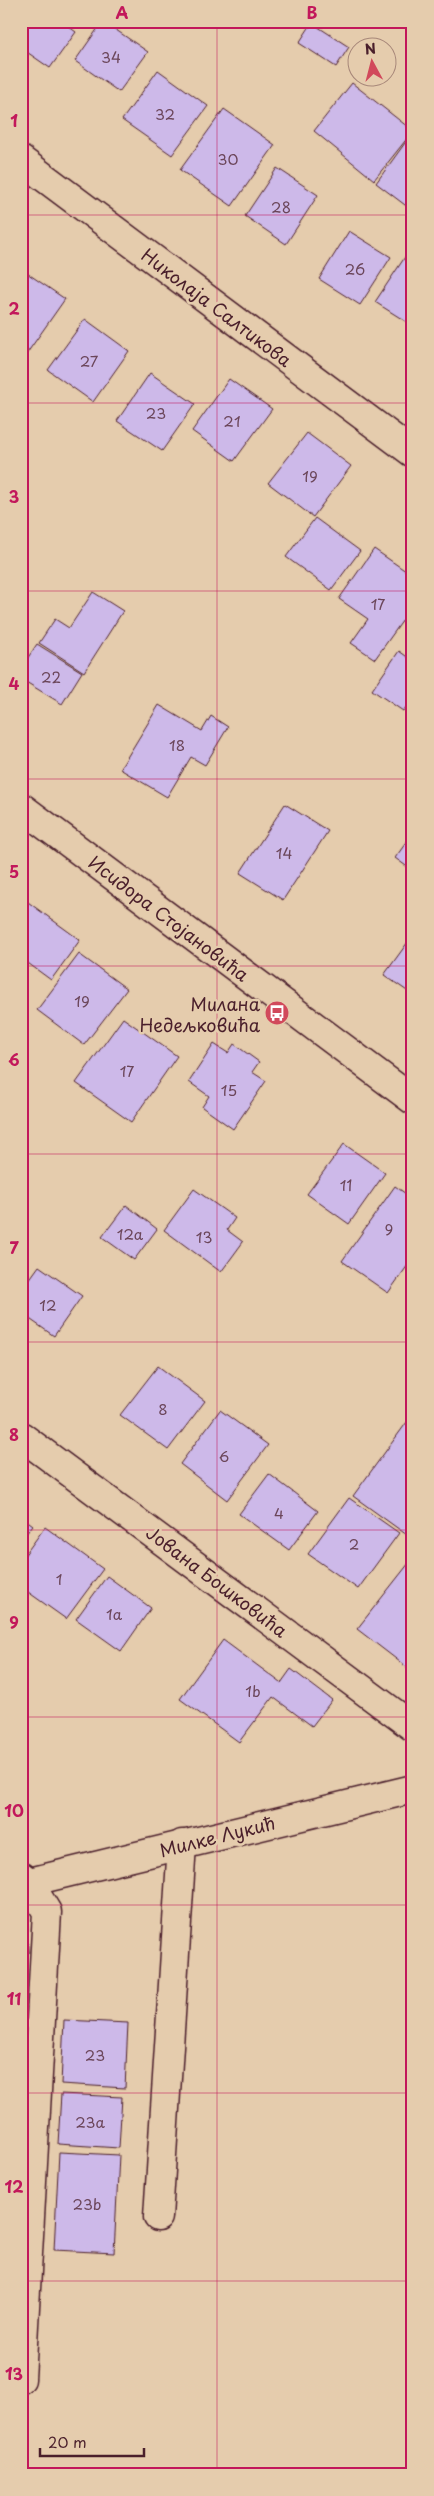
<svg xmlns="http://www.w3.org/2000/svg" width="434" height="2496" font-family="'Playpen Sans',sans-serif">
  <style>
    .building { fill: #cdb9e9; stroke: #4a1f2b }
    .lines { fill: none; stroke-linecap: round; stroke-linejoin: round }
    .minor-casing { stroke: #4a1f2b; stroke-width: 31 }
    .minor { stroke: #e5ccad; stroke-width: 28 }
    .grid { fill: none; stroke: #c2185b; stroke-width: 1; stroke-opacity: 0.55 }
    .labels { text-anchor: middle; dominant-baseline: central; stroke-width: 5; stroke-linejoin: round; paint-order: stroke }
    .number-label { font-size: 15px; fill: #6b465a }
    .street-label { font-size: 18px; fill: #4a1f2b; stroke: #e5ccad }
    .poi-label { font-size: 18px; fill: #4a1f2b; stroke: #e5ccad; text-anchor: end }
    .neatline { fill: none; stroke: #c2185b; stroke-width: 2 }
    .grid-label { font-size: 16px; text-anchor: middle; font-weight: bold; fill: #c2185b }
  </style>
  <rect width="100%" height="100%" fill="#e5ccad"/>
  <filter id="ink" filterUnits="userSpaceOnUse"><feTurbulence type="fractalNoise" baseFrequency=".02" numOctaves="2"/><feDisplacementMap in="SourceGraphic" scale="10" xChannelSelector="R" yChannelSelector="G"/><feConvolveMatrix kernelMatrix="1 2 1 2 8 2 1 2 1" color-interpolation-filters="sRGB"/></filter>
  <g filter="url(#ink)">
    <g class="building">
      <path d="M21,21H61L76,32L50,68L21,48Z"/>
      <path d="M103,21L148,52L119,92L75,61Z"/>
      <path d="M312,23L349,47L336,67L299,43Z"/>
      <path d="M158,70L208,106L172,155L122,120Z"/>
      <path d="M352,83L413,131L374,180L314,131Z"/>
      <path d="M224,109L275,145L232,206L180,170Z"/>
      <path d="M413,132V202L409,208L376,183Z"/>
      <path d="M277,168L318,195L286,244L245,216Z"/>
      <path d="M349,231L391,257L360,305L319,279Z"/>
      <path d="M413,245V326L375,302Z"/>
      <path d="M21,269L65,299L25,356L21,353Z"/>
      <path d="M85,319L129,351L93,402L48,370Z"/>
      <path d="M150,373L195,404L162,451L117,421Z"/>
      <path d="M229,379L272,409L234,461L192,431Z"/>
      <path d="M307,433L351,466L313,517L268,483Z"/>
      <path d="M315,518L360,551L331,590L286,557Z"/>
      <path d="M374,549L413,576V606L375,659L351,643L368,619L339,599Z"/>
      <path d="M93,592L123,611L84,672L39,643L55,619L69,628Z"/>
      <path d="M37,644L82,672L62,704L21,679V668Z"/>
      <path d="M399,651L413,661V698L403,711L372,690Z"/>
      <path d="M159,705L202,731L211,716L228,727L205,765L191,757L167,797L120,769Z"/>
      <path d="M285,804L328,831L283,900L240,873Z"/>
      <path d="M413,833V871L395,858Z"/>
      <path d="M21,897L80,940L51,980L21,958Z"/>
      <path d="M413,935V995L384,975Z"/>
      <path d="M79,954L127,989L84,1045L37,1010Z"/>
      <path d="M123,1018L177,1056L131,1122L76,1083Z"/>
      <path d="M214,1044L228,1053L234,1044L259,1062L252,1072L266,1081L233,1129L202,1107L209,1096L189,1082Z"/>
      <path d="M344,1144L385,1173L349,1224L307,1194Z"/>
      <path d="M395,1186L413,1199V1258L388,1293L342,1261Z"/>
      <path d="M194,1189L235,1218L227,1230L243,1242L221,1272L164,1230Z"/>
      <path d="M126,1205L157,1229L134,1260L102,1237Z"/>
      <path d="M39,1266L82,1296L54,1336L21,1313V1291Z"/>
      <path d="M158,1366L205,1401L168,1450L120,1415Z"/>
      <path d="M220,1410L268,1445L227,1500L180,1464Z"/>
      <path d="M407,1422L413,1426V1528L407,1535L353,1496Z"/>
      <path d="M269,1474L318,1511L289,1550L239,1514Z"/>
      <path d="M349,1498L399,1533L358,1589L308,1554Z"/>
      <path d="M21,1516L33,1525L21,1540Z"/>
      <path d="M45,1527L103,1569L66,1619L21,1587V1560Z"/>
      <path d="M413,1558V1672L357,1629Z"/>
      <path d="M107,1576L151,1608L121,1651L76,1619Z"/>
      <path d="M223,1640L281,1683L291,1669L332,1700L312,1726L273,1697L239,1742L180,1699Z"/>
      <path d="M64,2020L128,2023L125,2088L61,2084Z"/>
      <path d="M61,2094L122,2097L119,2148L58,2144Z"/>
      <path d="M59,2152L119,2155L114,2253L54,2250Z"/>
    </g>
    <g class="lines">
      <defs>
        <g id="minor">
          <path d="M21,160L413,453"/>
          <path d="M21,807L413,1100"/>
          <path d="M21,1436L413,1727"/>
          <path d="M21,1876L29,1882L47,1912L21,2379"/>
          <path d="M21,1884L413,1789"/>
          <path d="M158,2217L182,1844"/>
        </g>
      </defs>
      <use href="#minor" class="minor-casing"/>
      <use href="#minor" class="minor"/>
    </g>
  </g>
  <path class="grid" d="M217,21V2475M21,215H413M21,403H413M21,591H413M21,779H413M21,966H413M21,1154H413M21,1342H413M21,1530H413M21,1717H413M21,1905H413M21,2093H413M21,2281H413"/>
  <defs>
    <symbol id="bus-disc" viewBox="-11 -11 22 22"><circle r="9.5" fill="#d1495b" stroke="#e5ccad"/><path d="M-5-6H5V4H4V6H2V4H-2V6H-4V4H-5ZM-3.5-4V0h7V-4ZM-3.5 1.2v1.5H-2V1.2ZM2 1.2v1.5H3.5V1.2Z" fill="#fff"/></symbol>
  </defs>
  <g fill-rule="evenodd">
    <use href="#bus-disc" x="263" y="999" width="28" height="28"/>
  </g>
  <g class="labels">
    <g class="number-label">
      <text x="111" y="56">34</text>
      <text x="165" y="113">32</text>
      <text x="228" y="158">30</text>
      <text x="281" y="206">28</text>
      <text x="355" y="268">26</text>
      <text x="89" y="360">27</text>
      <text x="156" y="412">23</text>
      <text x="232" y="420">21</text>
      <text x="310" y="475">19</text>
      <text x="378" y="603">17</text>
      <text x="51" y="676">22</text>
      <text x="177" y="744">18</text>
      <text x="284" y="852">14</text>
      <text x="82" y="1000">19</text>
      <text x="127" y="1070">17</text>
      <text x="229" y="1089">15</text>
      <text x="346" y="1184">11</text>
      <text x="389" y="1228">9</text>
      <text x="130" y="1233">12a</text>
      <text x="204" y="1236">13</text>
      <text x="48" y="1304">12</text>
      <text x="163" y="1408">8</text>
      <text x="224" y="1455">6</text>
      <text x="279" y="1512">4</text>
      <text x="354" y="1543">2</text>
      <text x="59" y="1578">1</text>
      <text x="114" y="1613">1a</text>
      <text x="253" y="1690">1b</text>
      <text x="95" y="2054">23</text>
      <text x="90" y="2121">23a</text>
      <text x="87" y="2203">23b</text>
    </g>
    <g class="street-label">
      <text transform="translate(217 307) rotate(37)">Николаја Салтикова</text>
      <text transform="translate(169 918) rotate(37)">Исидора Стојановића</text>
      <text transform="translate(217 1581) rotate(37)">Јована Бошковића</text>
      <text transform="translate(217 1836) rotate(-14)">Милке Лукић</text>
    </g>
    <g class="poi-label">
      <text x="260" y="1003">Милана<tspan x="260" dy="21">Недељковића</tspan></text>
    </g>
  </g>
  <rect width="434" height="2496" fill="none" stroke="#e5ccad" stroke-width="55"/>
  <g transform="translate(372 62) rotate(353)"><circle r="24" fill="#e5ccad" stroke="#a78779"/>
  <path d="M0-4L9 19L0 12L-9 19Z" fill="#d1495b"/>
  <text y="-8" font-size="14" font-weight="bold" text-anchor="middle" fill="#4a1f2b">N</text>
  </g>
  <path d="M40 2448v8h104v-8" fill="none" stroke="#4a1f2b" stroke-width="2.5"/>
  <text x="48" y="2448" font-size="15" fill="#4a1f2b" stroke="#e5ccad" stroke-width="4" paint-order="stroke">20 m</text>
  <rect x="28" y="28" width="378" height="2440" class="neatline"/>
  <g class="grid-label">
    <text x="122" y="19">A</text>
    <text x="312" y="19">B</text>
    <text x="14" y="127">1</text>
    <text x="14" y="315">2</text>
    <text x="14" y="503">3</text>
    <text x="14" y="690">4</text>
    <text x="14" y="878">5</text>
    <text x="14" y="1066">6</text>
    <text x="14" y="1254">7</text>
    <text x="14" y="1441">8</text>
    <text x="14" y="1629">9</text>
    <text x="14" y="1817">10</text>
    <text x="14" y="2005">11</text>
    <text x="14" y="2193">12</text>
    <text x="14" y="2380">13</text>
  </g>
</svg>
